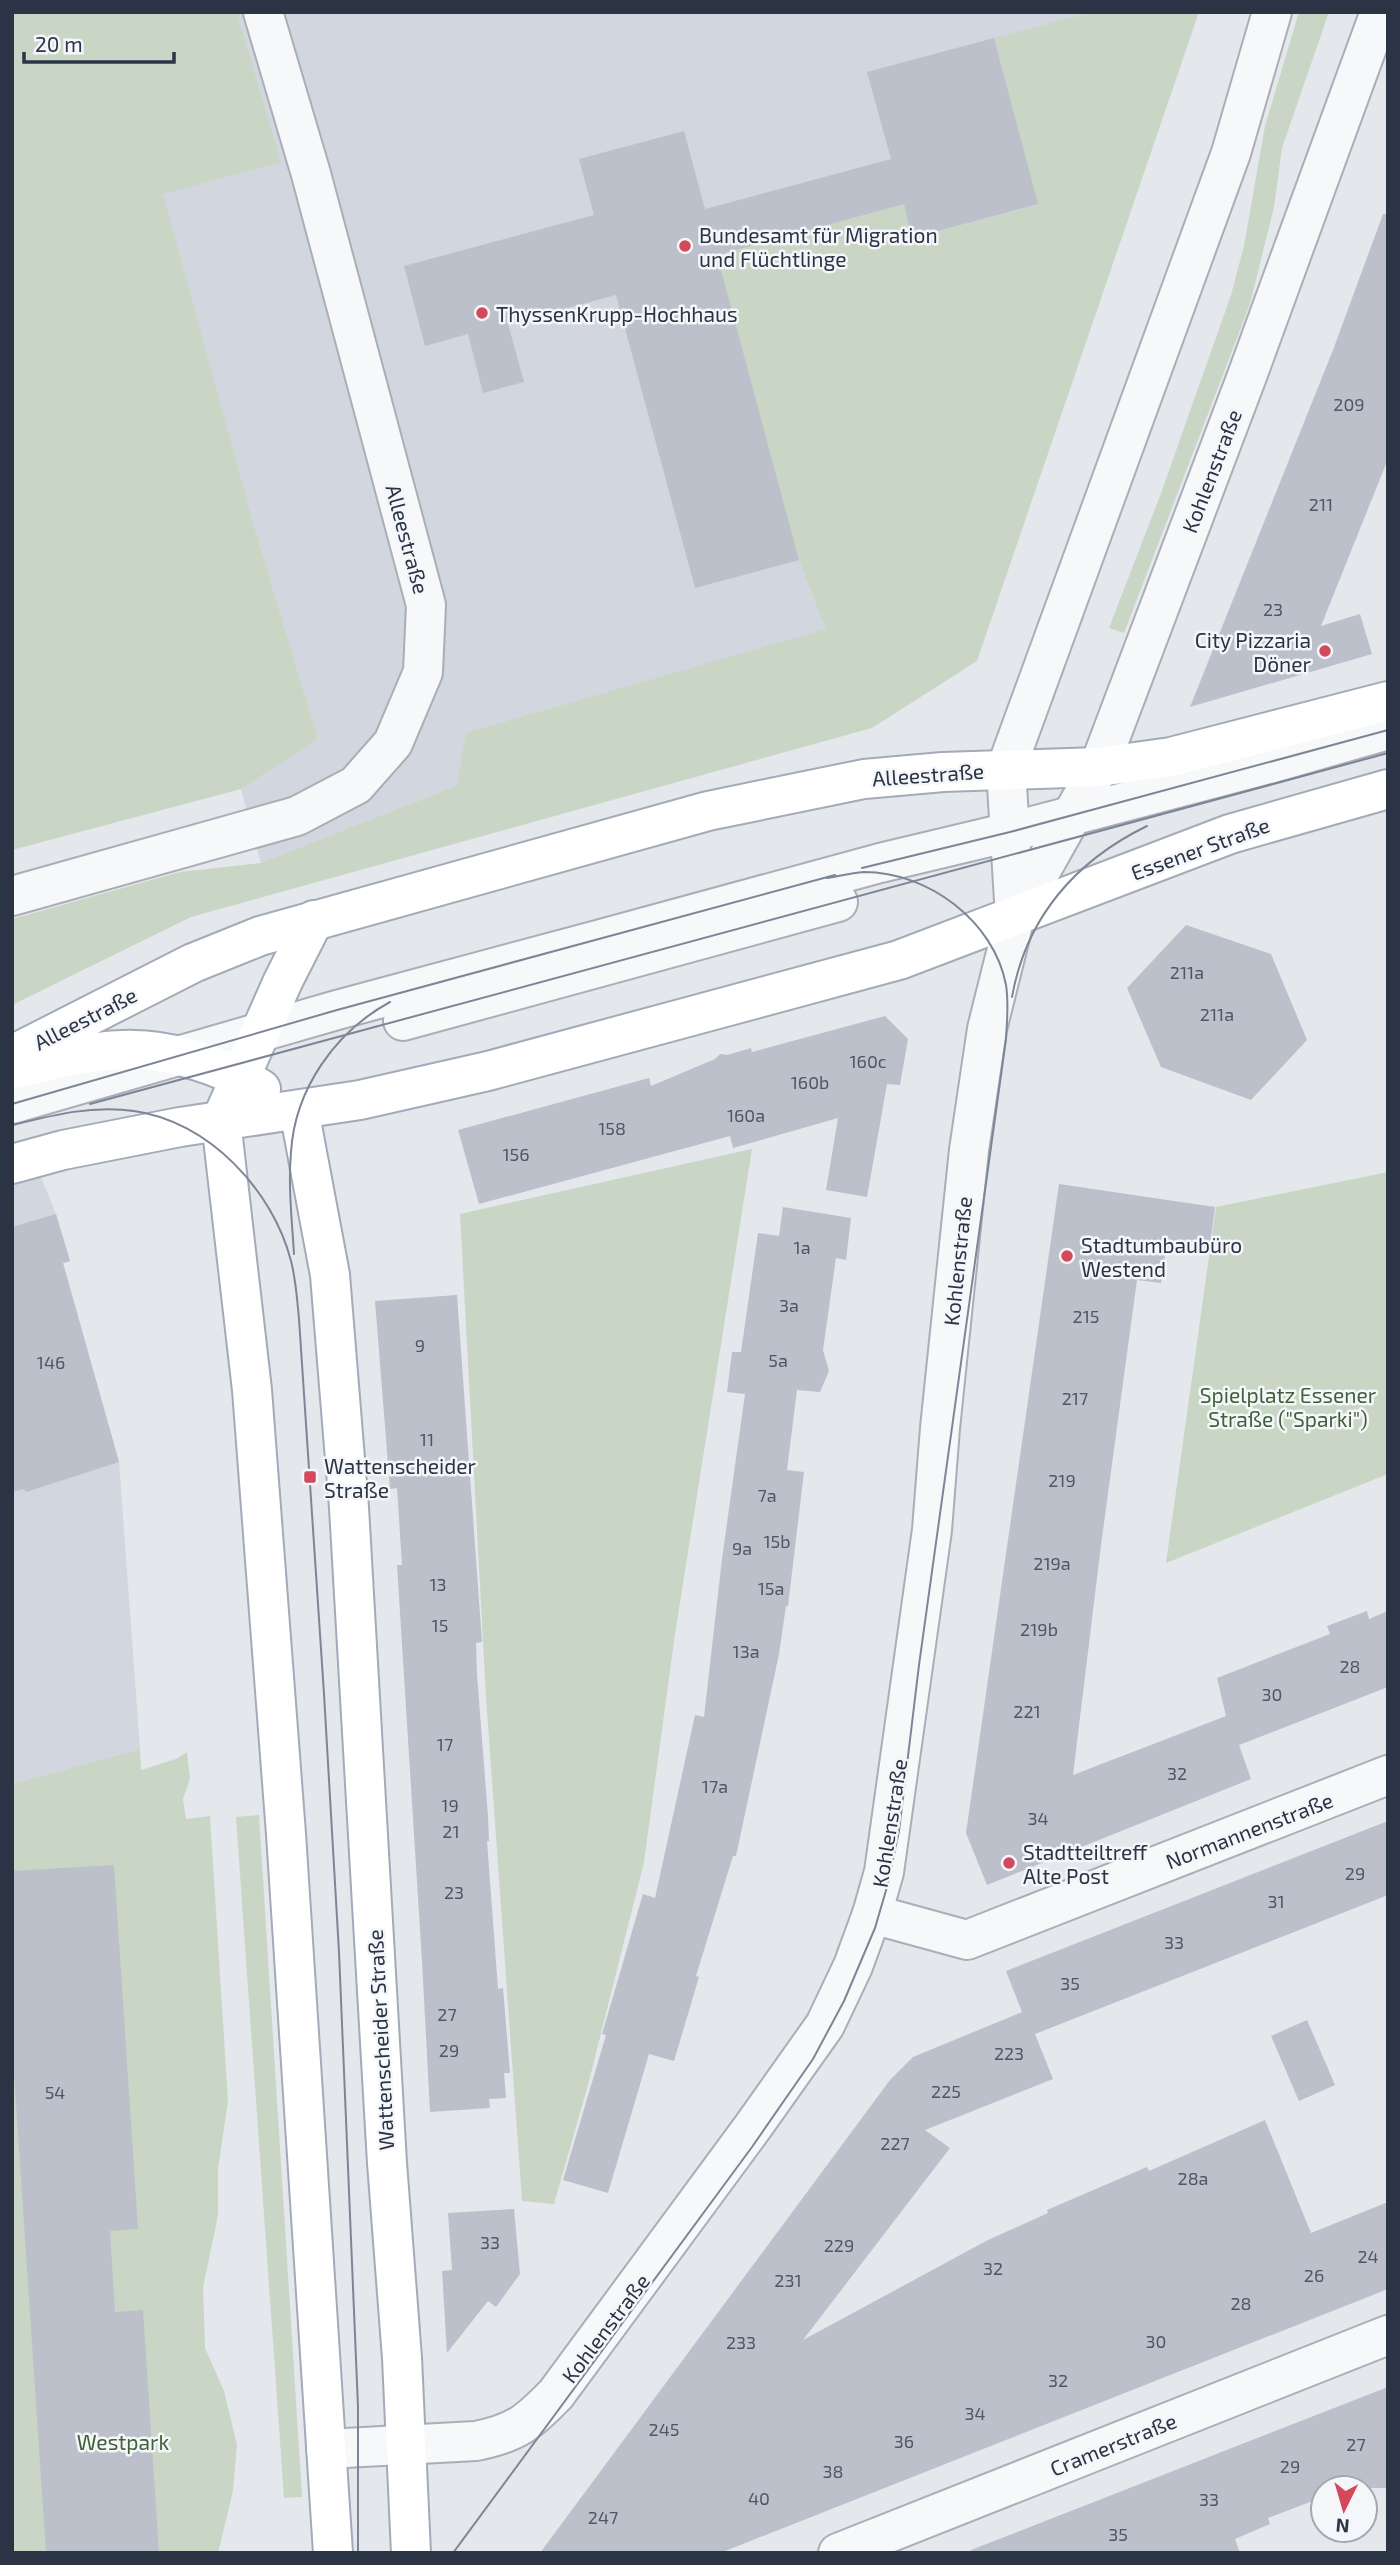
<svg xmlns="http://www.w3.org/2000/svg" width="1400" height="2565" font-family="'Exo 2',sans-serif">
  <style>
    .built { fill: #d2d6de }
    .green { fill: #c9d6c5 }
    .building { fill: #bbc0ca }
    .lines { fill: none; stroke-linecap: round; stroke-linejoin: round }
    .minor-casing { stroke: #a9aeb7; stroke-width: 42 }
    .major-casing { stroke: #a3abb8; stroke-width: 42 }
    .minor { stroke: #f7f8fa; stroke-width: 38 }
    .major { stroke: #fff; stroke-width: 38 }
    .tram { stroke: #7d8696; stroke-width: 2 }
    .poi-dot { fill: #d1495b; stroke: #f4f6f9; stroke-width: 2.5 }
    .labels { text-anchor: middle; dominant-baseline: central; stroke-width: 5; stroke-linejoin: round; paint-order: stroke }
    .number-label { font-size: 18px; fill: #4f5766 }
    .poi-label { font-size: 21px; fill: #2b3445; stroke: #f4f6f9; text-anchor: start }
    .street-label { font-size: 21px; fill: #2b3445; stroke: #f4f6f9 }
    .park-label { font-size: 21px; fill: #3f6138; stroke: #f4f6f9 }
  </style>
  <rect width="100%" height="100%" fill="#e4e7ec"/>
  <g class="built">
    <path d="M242,12H1181L968,597L261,863L241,789L318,739L255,529L162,193L280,162L236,20Z"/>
    <path d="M40,1175L56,1214L70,1261L63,1263L119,1462L140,1749L12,1784V1183Z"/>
  </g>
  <g class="green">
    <path d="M12,12H242L237,20L241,27L281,162L163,194L255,529L318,739L241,789L12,850Z"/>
    <path d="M1094,12H1199L977,661L872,728L191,917L12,1005V919L180,872L261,863L457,786L466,733L826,629L799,560L717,255L904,204L912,238L1038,205L994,38Z"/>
    <path d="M1299,12H1329L1282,148L1274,207L1250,304L1124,633L1109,628L1160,496L1231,295L1244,246L1265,126Z"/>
    <path d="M752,1149L675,1634L644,1862L588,2085L554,2204L522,2201L486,1697L460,1214Z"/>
    <path d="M1388,1172V1474L1166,1563L1216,1207Z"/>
    <path d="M140,1749L141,1770L176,1759L187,1752L190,1779L183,1799L186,1819L210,1816L228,2101L218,2169V2215L203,2288L205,2348L224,2391L237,2445L233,2491L218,2553H12V1784Z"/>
    <path d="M259,1815L302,2497L284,2498L236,1817Z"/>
  </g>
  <g class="building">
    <path d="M994,38L1038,204L912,238L904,204L717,255L799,560L695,588L616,295L508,324L524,382L483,393L468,334L425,346L404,266L594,215L579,159L684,131L705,209L891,159L867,72Z"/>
    <path d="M1383,214H1388V459L1321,626L1360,614L1372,654L1190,707L1333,350Z"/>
    <path d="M1186,925L1271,954L1307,1040L1251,1100L1161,1067L1127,988Z"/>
    <path d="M885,1016L908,1039L900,1085L887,1084L867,1197L826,1190L838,1118L733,1148L730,1136L479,1204L458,1130L649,1078L651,1086L715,1059L720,1054L727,1055L751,1048L752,1052Z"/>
    <path d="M1059,1184L1215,1207L1209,1253L1166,1247L1161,1283L1137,1280L1101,1545L1073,1775L1226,1716L1217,1678L1330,1634L1327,1626L1367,1611L1369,1619L1388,1611V1687L1239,1745L1251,1779L987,1885L966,1833Z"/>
    <path d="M783,1207L851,1218L846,1260L836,1258L823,1350L829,1371L820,1392L797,1390L787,1470L804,1472L788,1606H786L779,1654L736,1856H733L696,1976L699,1977L674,2061L649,2054L608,2193L563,2180L606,2035L602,2034L643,1894L655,1898L695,1715L704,1717L722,1559L745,1394L727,1392L732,1352H741L758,1233L779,1236Z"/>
    <path d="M56,1214L70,1261L63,1263L119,1462L26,1492L24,1489L12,1492V1227Z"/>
    <path d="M457,1295L482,1642L476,1643L477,1675L488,1816L489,1841H487L498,1989L503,1988L510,2073H504L506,2098L489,2099L490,2108L430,2112L422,1961L397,1565H402L397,1488L390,1489L375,1301Z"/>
    <path d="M1388,1821V1895L1035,2034L1053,2079L925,2130L950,2148L803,2340L988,2240L1048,2213L1047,2210L1147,2167L1149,2171L1265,2120L1311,2233L1388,2202V2289L720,2553H540L890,2080L913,2057L1022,2012L1006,1971Z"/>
    <path d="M114,1865L138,2229L110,2231L115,2312L143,2310L159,2553H46L12,2044V1871Z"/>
    <path d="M1307,2020L1335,2085L1299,2101L1271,2036Z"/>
    <path d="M514,2209L520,2274L496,2307L488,2301L447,2353L442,2271L452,2270L448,2213Z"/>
    <path d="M1388,2387V2488H1323V2497L1268,2518L1270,2524L1235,2539L1240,2553H971V2550Z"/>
  </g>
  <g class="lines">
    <defs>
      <g id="minor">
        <path d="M12,896L297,816L356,785L393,743L423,672L426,605L311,174L263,12"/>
        <path d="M1015,917L1006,769L1231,153L1272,12"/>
        <path d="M403,1021L838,902"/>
        <path d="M12,1104L337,1010L601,939L880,863L1010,832L1269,764L1388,730"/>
        <path d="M872,1914L967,1940L1388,1775"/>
        <path d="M326,2449L476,2441C516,2433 528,2423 556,2394L752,2128L825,2025L853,1966L872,1914L884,1872L932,1530L940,1428L969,1150L987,1029L1015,917L1099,767L1247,376L1380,12"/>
        <path d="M838,2553L1388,2335"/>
      </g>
      <g id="major">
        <path d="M314,920L283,981L221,1121L252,1390L286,1834L333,2553"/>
        <path d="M12,1055L193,963L260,936L708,811L864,779L943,772L1099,767L1171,757L1388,701"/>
        <path d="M15,1069C50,1061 86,1051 122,1050C169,1048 221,1065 261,1089"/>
        <path d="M299,1110L330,1275L349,1508L387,2163L402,2358L411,2553"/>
        <path d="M12,1164L63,1150L180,1127L360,1100L488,1071L899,960L1230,834L1388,789"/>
      </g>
    </defs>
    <use href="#minor" class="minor-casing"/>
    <use href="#major" class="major-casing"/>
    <use href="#minor" class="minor"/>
    <use href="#major" class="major"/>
    <g class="tram">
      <path d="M862,868L1010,832L1388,730"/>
      <path d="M1012,997C1026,918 1075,861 1147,826"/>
      <path d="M12,1104L337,1010L835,875"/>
      <path d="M90,1104L1388,753"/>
      <path d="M13,1125C53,1115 92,1105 134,1111C208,1121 273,1190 291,1261C296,1280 297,1299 299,1319L324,1694L339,1952L358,2407V2553"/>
      <path d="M294,1254C292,1221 288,1186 291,1152C295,1089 335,1032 390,1002"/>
      <path d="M453,2553L752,2147L813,2059L844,2001L875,1928L887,1887L899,1831L919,1665L1006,1039C1007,1020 1009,1004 1006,985C994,921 928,872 864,872C852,873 839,876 827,878"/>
    </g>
  </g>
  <g class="poi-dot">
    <circle cx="685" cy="246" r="7"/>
    <circle cx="482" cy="313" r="7"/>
    <circle cx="1325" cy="651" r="7"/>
    <circle cx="1067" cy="1256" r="7"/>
    <rect x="303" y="1470" width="14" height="14" rx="3.5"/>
    <circle cx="1009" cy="1863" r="7"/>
  </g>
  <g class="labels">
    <g class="number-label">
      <text x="1349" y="404">209</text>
      <text x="1321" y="504">211</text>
      <text x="1273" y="609">23</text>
      <text x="1187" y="972">211a</text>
      <text x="1217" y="1014">211a</text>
      <text x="868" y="1061">160c</text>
      <text x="810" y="1082">160b</text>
      <text x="746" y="1115">160a</text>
      <text x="612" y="1128">158</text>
      <text x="516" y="1154">156</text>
      <text x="802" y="1247">1a</text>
      <text x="789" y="1305">3a</text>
      <text x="1086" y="1316">215</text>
      <text x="420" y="1345">9</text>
      <text x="778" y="1360">5a</text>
      <text x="51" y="1362">146</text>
      <text x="1075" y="1398">217</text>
      <text x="427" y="1439">11</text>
      <text x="1062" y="1480">219</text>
      <text x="767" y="1495">7a</text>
      <text x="777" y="1541">15b</text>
      <text x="742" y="1548">9a</text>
      <text x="1052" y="1563">219a</text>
      <text x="438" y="1584">13</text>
      <text x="771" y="1588">15a</text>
      <text x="440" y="1625">15</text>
      <text x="1039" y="1629">219b</text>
      <text x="746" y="1651">13a</text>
      <text x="1350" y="1666">28</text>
      <text x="1272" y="1694">30</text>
      <text x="1027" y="1711">221</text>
      <text x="445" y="1744">17</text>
      <text x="1177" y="1773">32</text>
      <text x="715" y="1786">17a</text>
      <text x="450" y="1805">19</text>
      <text x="1038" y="1818">34</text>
      <text x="451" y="1831">21</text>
      <text x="1355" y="1873">29</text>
      <text x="454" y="1892">23</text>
      <text x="1276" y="1901">31</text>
      <text x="1174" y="1942">33</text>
      <text x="1070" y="1983">35</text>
      <text x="447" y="2014">27</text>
      <text x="449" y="2050">29</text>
      <text x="1009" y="2053">223</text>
      <text x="946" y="2091">225</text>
      <text x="55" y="2092">54</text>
      <text x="895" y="2143">227</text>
      <text x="1193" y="2178">28a</text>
      <text x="490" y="2242">33</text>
      <text x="839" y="2245">229</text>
      <text x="1368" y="2256">24</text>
      <text x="993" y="2268">32</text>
      <text x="1314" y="2275">26</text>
      <text x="788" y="2280">231</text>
      <text x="1241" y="2303">28</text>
      <text x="1156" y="2341">30</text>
      <text x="741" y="2342">233</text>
      <text x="1058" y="2380">32</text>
      <text x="975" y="2413">34</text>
      <text x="664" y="2429">245</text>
      <text x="904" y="2441">36</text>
      <text x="1356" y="2444">27</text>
      <text x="1290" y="2466">29</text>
      <text x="833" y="2471">38</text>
      <text x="759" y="2498">40</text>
      <text x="1209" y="2499">33</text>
      <text x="603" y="2517">247</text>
      <text x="1118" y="2534">35</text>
    </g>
    <g class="poi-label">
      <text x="699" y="234">Bundesamt für Migration<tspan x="699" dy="24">und Flüchtlinge</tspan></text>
      <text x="496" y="313">ThyssenKrupp-Hochhaus</text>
      <text x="1311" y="639" text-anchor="end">City Pizzaria<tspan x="1311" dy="24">Döner</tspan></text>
      <text x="1081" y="1244">Stadtumbaubüro<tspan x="1081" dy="24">Westend</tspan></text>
      <text x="324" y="1465">Wattenscheider<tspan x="324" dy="24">Straße</tspan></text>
      <text x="1023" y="1851">Stadtteiltreff<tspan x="1023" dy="24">Alte Post</tspan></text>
    </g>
    <g class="street-label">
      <text transform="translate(1211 471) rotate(-69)">Kohlenstraße</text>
      <text transform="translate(408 539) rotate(75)">Alleestraße</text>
      <text transform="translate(928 774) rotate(-4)">Alleestraße</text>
      <text transform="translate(1200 848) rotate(-20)">Essener Straße</text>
      <text transform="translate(85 1018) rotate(-27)">Alleestraße</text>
      <text transform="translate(957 1261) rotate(-84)">Kohlenstraße</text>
      <text transform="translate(889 1823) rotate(-81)">Kohlenstraße</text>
      <text transform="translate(1249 1830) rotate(-21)">Normannenstraße</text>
      <text transform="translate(380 2040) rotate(-93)">Wattenscheider Straße</text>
      <text transform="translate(605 2328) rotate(-53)">Kohlenstraße</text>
      <text transform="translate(1113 2444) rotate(-22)">Cramerstraße</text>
    </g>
    <g class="park-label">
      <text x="1288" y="1394">Spielplatz Essener<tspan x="1288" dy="24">Straße ("Sparki")</tspan></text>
      <text x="123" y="2441">Westpark</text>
    </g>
  </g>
  <rect width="1400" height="2565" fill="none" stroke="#2b3445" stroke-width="28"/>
  <g transform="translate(1344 2509) rotate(185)"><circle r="33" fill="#f4f6f9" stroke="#a4a8b1" stroke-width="2"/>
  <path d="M0-5L12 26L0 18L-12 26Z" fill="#d1495b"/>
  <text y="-10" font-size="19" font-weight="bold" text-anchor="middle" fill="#2b3445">N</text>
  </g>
  <path d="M24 52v10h150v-10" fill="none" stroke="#2b3445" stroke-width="3.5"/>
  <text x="35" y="52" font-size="21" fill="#2b3445" stroke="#f4f6f9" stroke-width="5" paint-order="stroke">20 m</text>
</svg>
